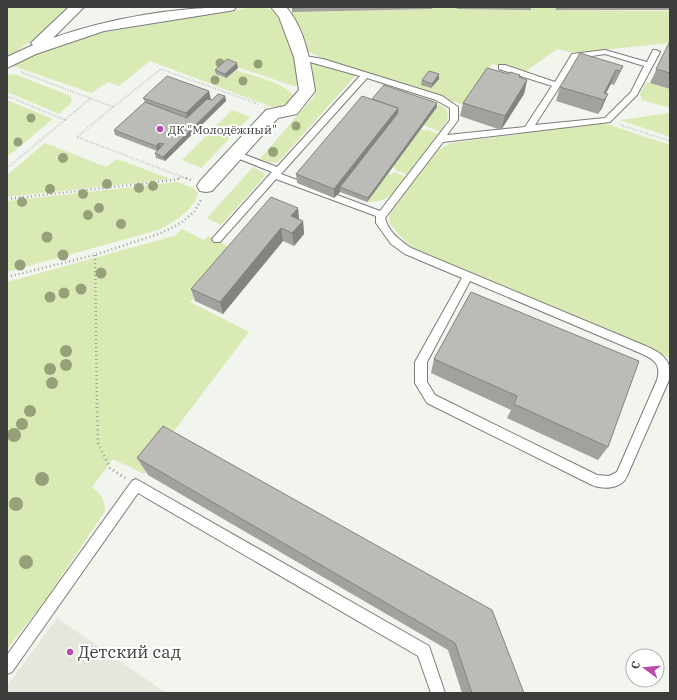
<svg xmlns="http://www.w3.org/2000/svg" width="677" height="700" font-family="'IBM Plex Serif',serif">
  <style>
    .built { fill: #e4e8dc }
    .green { fill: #d9eab5 }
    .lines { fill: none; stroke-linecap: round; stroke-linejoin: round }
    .lane-casing { stroke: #7b7d78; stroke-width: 2 }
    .street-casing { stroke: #7b7d78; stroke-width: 2 }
    .path-far2 { stroke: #a1a29e; stroke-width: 2; stroke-dasharray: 0.5 2; stroke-linecap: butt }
    .path-far1 { stroke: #a1a29e; stroke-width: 2.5; stroke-dasharray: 1 3; stroke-linecap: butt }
    .path { stroke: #a1a29e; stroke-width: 3; stroke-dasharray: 1 3.5; stroke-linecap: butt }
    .lane { fill: #fff; fill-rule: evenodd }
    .street { fill: #fff; fill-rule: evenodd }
    .tree { fill: #97a179 }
    .wall { fill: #a1a29d }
    .shaded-wall { fill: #838480 }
    .building { fill: #bbbcb7; stroke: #838480 }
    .poi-dot { fill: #b84cab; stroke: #fff; stroke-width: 1.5 }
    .labels { text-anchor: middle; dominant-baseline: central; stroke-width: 4; stroke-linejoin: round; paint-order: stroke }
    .far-poi-label { font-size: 12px; fill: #3d3d3b; stroke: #fff; text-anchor: start }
    .near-poi-label { font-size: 17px; fill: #3d3d3b; stroke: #fff; text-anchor: start }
  </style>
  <rect width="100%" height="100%" fill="#f2f4ee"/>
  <path class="built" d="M57,618L166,693H7V686Z"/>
  <g class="green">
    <path d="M7,7H72C51,26 31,43 7,57Z"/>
    <path d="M254,7C262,7 272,8 277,14C290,27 300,68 299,85L294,86L228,64L216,74L226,78L235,70C248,74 291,85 294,97C288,105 282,106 272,107L150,61L119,86L108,82L91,93L13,66L42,51L84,36L161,21Z"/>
    <path d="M431,7H555L556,10L670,11V43L582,52H571L557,49L525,72L492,64L464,105L323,59L304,49L292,12L432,9Z"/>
    <path d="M317,63L356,75L278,162L270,163L260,159L314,96L315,90L310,65Z"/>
    <path d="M7,74L17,75L68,95L72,98L71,103L59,114L7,92Z"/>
    <path d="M646,82L670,89V108L642,100L640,94Z"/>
    <path d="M7,100L53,119L7,157Z"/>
    <path d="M439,104C454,112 447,121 440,132L424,125Z"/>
    <path d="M232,110L250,117L201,168L182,160Z"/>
    <path d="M670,113V137L620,120Z"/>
    <path d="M604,123L670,145V358L512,292L413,248L399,235L390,224L389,216L391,211L403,196L426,161L438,150L451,143Z"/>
    <path d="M421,129L425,131L426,129L438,134L408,175L396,170V169L393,167Z"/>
    <path d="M45,143L106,167L117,159L171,179L7,197V175Z"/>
    <path d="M253,167L265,174L264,177L221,225L207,218Z"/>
    <path d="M394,172L406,177C394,193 390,202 367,202L388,173L392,175Z"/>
    <path d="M178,182L193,188L198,193C193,211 174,222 158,230L7,272V201Z"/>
    <path d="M182,229L204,240L208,236L235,250L190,302L249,332L177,427L144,474L113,459L92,487C101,495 105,499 105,511L44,602L7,649V282L174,236Z"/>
  </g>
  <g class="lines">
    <defs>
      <g id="lane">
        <path d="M605,50L647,62L653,50H656L660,52L637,95L610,122L443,142L385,218C388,232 401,241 411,248L641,344C658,351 674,358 669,380L627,476C622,489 603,490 592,485L427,403L415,383V362L462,278L405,254L391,244L376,223V216L276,179L220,242H214L212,239L272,172L232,156L231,154L232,152H238L277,167L360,76L299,59V55L323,59L442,96L458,107V120L447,135L525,127L552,86L499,69V65H505L555,82L572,54ZM605,54L644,66L631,92L605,118L535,125L578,58ZM367,78L436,100L450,108V120L447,124L380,211L281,174ZM470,281L633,350C648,357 663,360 657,380L617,472L609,476L597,475L435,395L427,382V362Z"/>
        <path d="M136,479L429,646L445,693H431L418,656L138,493L12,672L7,674V655L132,481Z"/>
      </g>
      <g id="street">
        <path d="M69,7H84L53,38C109,18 177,7 236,7L234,10L229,11L104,31L36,54L7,68V57L33,45L31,43L34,40Z"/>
        <path d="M271,7H286C305,28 311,64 315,91L297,114L278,118L212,191L206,192L200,191L197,186L200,181L266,110L285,106L299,90L294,57L279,17Z"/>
      </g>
    </defs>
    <use href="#lane" class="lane-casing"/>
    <use href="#street" class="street-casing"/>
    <g class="path-far2">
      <path d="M21,72L113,107L161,69L258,104"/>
      <path d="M7,96L65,120L7,168"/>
      <path d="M113,107L77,137L188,179"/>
      <path d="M65,120L91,98"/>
      <path d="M621,125L670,141"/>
      <path d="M177,179L183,177"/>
    </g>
    <g class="path-far1">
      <path d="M186,178L191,180"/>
      <path d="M7,199L174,180L180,178"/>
      <path d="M95,255L97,408"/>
      <path d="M7,277L95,255L161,233L181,223L194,212L201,200"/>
    </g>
    <path class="path" d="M97,407L98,443L110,468L125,478"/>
    <use href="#lane" class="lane"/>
    <use href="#street" class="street"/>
  </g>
  <g class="tree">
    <circle cx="220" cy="63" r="4.5"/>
    <circle cx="258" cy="64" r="4.5"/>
    <circle cx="215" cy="80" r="4.5"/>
    <circle cx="243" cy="81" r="4.5"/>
    <circle cx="31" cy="118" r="4.5"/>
    <circle cx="296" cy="126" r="4.5"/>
    <circle cx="18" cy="142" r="4.5"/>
    <circle cx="273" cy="152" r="5"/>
    <circle cx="63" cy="158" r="5"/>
    <circle cx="107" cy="184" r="5"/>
    <circle cx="153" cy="186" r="5"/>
    <circle cx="139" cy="188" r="5"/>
    <circle cx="50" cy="189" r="5"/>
    <circle cx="83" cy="194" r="5"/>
    <circle cx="22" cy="202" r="5"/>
    <circle cx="99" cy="208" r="5"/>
    <circle cx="88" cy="215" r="5"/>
    <circle cx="121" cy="224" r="5"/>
    <circle cx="47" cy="237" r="5.5"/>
    <circle cx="63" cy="255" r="5.5"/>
    <circle cx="20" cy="265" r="5.5"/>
    <circle cx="101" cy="273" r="5.5"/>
    <circle cx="81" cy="289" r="5.5"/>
    <circle cx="64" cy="293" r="5.5"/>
    <circle cx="50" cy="297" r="5.5"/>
    <circle cx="66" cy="351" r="6"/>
    <circle cx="66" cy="365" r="6"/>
    <circle cx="50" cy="369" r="6"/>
    <circle cx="52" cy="383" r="6"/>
    <circle cx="30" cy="411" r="6"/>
    <circle cx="22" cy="424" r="6"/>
    <circle cx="14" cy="435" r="7"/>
    <circle cx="42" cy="479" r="7"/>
    <circle cx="16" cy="504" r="7"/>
    <circle cx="26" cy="562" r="7"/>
  </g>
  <g class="wall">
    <path d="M292,7H432V9L292,12Z"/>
    <path d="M456,7H531V10L457,9Z"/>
    <path d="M555,7H670V10H556Z"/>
    <path d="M670,41V89L650,83Z"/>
    <path d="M623,66L614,85L611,84L606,93L602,108L598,114L556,101L560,87Z"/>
    <path d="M238,68L226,78L216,74L215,70Z"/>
    <path d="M439,74V79L431,88L421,85L422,80Z"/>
    <path d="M519,78L527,80L524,94L501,130L460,116L463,103Z"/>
    <path d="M209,91L211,100L225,96L226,101L165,161L156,158L155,153L157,151L115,135L114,130L145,102L143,98Z"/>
    <path d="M372,99L437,107L367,202L340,192L334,198L297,183L296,174Z"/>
    <path d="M298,208L299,219L303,221L304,234L294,246L283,241L223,314L195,301L191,289Z"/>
    <path d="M471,292L608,447L598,460L507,418L511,410L431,373L434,359Z"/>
    <path d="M163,426L524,693H462L448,650L148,475L137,458Z"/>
  </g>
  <g class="shaded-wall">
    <path d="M237,63L238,68L226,78L225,74Z"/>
    <path d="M623,66L617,79L614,85L620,71Z"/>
    <path d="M616,70L611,84L602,100L604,93Z"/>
    <path d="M439,74V79L431,88L432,84Z"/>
    <path d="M527,80L524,94L501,130L505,116Z"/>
    <path d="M209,91L211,101L188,123L186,113Z"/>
    <path d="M608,94L602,108L598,114L604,100Z"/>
    <path d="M225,96L226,101L165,161L163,157Z"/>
    <path d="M437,103V107L367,202L368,198Z"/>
    <path d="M398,108L397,117L340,187V192L334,198V189Z"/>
    <path d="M159,143L161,147L157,151L156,146Z"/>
    <path d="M298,208L299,221L291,216Z"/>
    <path d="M303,221L304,234L294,246L292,233Z"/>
    <path d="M281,228L283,241L223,314L220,302Z"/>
  </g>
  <g class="building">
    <path d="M292,7H322L292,8Z"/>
    <path d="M670,41V73L656,69Z"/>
    <path d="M580,53L623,66L620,71L616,70L604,93L608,94L604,100L560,87Z"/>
    <path d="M227,59L237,63L225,74L215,70Z"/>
    <path d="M487,68L509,74L510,72L520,75L519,77L527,80L505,116L463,103Z"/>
    <path d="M429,71L439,74L432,84L422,80Z"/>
    <path d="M167,76L209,91L186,113L143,98Z"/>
    <path d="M384,85L437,103L368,198L340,187L398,113V108L372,99Z"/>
    <path d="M218,94L225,96L163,157L155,153L164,144L159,143L156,146L114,130L145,102L187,118L207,99L212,100Z"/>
    <path d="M362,96L398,108L334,189L296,174Z"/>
    <path d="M271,197L298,208L291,216L303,221L292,233L281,228L220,302L191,289Z"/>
    <path d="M471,292L639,361L608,447L514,404L517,396L434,359Z"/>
    <path d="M163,426L492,610L524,693H472L455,643L137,458Z"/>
  </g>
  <g class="poi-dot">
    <circle cx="160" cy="129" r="4"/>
    <circle cx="70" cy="652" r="4"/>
  </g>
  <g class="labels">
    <g class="far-poi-label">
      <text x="168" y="129">ДК "Молодёжный"</text>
    </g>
    <g class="near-poi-label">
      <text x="78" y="652">Детский сад</text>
    </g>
  </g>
  <rect width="677" height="700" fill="none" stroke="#3d3d3b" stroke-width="16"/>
  <g transform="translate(645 668) rotate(286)"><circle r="19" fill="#ffffff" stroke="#b1b1b1"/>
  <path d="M0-3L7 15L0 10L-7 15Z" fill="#b84cab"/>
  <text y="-6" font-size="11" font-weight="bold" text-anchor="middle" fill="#3d3d3b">С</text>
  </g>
</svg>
